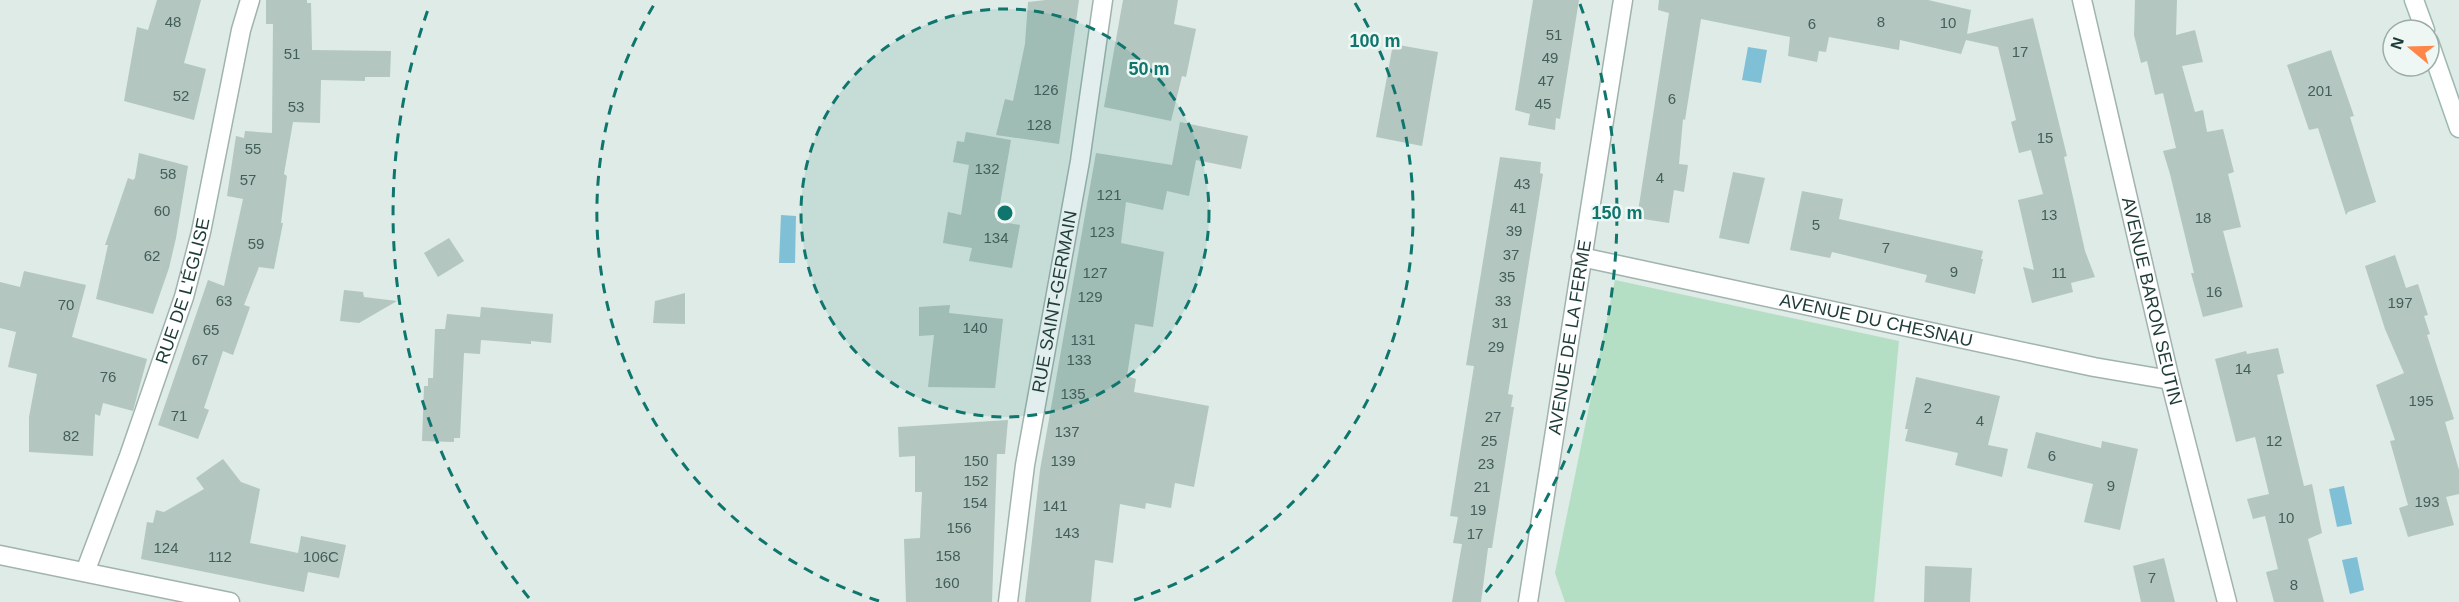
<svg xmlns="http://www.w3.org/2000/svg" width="2459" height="602" font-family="Arial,sans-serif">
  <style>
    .green { fill: #b4dfc4 }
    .water { fill: #80c0d6 }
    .building { fill: #b3c6c0 }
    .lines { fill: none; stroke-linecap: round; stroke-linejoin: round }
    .minor-casing { stroke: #a1b3ae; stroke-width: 21 }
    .secondary-casing { stroke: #9cb8b0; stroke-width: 21 }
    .minor { stroke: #fff; stroke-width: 18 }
    .secondary { stroke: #fff; stroke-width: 18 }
    .ring { fill: none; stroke: #0f766e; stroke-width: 3; stroke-dasharray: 10 8 }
    .labels { text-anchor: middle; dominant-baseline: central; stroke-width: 5; stroke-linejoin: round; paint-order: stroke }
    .number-label { font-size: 15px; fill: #435e59 }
    .street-label { font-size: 18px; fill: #1e3c37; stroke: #eef7f4 }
    .centre { fill: #0f766e; stroke: #eef7f4; stroke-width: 3 }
    .ring-label { font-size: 18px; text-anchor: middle; font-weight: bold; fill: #0f766e; stroke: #eef7f4; stroke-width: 5; stroke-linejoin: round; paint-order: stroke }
  </style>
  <rect width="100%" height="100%" fill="#deebe6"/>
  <path class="green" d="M1615,280L1899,341L1874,602H1565L1555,573Z"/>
  <g class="water">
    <path d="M1748,47L1767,50L1761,83L1742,80Z"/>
    <path d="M781,215L796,216L795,263H779Z"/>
    <path d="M2344,486L2352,524L2337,527L2329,489Z"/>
    <path d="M2357,557L2364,590L2350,594L2342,560Z"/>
  </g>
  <g class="building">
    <path d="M157,0H201L184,63L206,69L194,120L124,101L137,27L148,30Z"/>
    <path d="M266,0H307V3H311L312,50L391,51L390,77H365V81L321,80L320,123L293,122L284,174L287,176L281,223H283L274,269L259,267L244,305L250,307L233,355L223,351L204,408L209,410L198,439L158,425L208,280L224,286L243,199L227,196L236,136L244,138L245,131L272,133L273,24H266Z"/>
    <path d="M1046,0H1079L1059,144L996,135L1005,99L1013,101L1025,44L1028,2Z"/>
    <path d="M1123,0H1178L1174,24L1196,29L1186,77L1182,76L1171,121L1104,107Z"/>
    <path d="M1533,0H1579L1560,119L1556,118L1555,130L1528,125L1530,114L1515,110Z"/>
    <path d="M1659,0H1928L1971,10L1967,34L2033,18L2067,156L2064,157L2085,251L2095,277L2071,283L2073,292L2032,303L2023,267L2034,270L2018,200L2043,194L2031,150L2019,153L2011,122L2016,120L1998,47L1966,40L1961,54L1900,40L1899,50L1829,37L1826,52L1819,51L1817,62L1788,56L1790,37L1701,19L1685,120L1683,119L1679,164L1688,165L1684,192L1674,190L1669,223L1637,218L1669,13L1658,10Z"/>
    <path d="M2135,0H2177L2176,35L2195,30L2203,62L2182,66L2195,112L2203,110L2207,132L2223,129L2234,172L2228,174L2241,227L2223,231L2243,307L2203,317L2191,273H2194L2170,174L2163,151L2176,148L2163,93L2155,95L2147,61L2141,63L2134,35Z"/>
    <path d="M1393,44L1438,52L1422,146L1376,137Z"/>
    <path d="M2331,50L2354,116L2350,117L2376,202L2348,212L2346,215L2318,128L2309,130L2287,65Z"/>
    <path d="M1180,122L1248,136L1241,169L1196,160L1189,196L1167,191L1163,210L1126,202L1121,243L1164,252L1153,327L1135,324L1127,376L1136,379L1134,392L1209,406L1194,487L1175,483L1171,508L1146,503L1145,509L1120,504L1113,563L1095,560L1091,602H1025L1040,470L1096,153L1172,165Z"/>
    <path d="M966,132L1011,140L997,221L1020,225L1012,268L969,261L972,248L943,243L948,212L961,215L969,165L953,162L957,141L964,142Z"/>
    <path d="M139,153L188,166L176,238L169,268L153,314L96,299L108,245H105L128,178L133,180L135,178Z"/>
    <path d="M1500,157L1541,162L1540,173L1543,174L1508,394L1513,395L1511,407H1514L1492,548H1488L1481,602H1452L1462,544L1453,543L1458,517L1450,516L1474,366L1466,365Z"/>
    <path d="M1733,172L1765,178L1749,244L1719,238Z"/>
    <path d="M1802,191L1843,199L1839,219L1983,251L1981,259H1983L1975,294L1925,282L1927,275L1832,252L1830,258L1790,250Z"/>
    <path d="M449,238L464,261L438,277L424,253Z"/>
    <path d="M2395,255L2406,288L2418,284L2428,315L2424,316L2430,334L2427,335L2454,419L2445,422L2459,470V494L2446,497L2454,525L2408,537L2399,508L2408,505L2390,441L2395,440L2376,385L2404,373L2385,329L2365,266Z"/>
    <path d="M24,271L86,285L72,337L147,359L133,411L103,403L100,416L95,414L93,456L29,452V417L37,374L8,367L16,332L0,328V282L20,287Z"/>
    <path d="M344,290L363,292L364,297L397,301L359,323L340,321Z"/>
    <path d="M685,293V324L653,323L655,301Z"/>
    <path d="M950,305L949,313L1003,319L995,388L928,387L934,335L919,336V307Z"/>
    <path d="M481,307L553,314L551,343L531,341V344L481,340L480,354L464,353L460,438H454V442L422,441L424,386H428V378H433L435,329H445L447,314L480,317Z"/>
    <path d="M2278,348L2284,373L2277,375L2304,486L2312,484L2322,533L2308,539L2324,602H2274L2266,572L2278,569L2265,516L2253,519L2247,499L2269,494L2255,437L2236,442L2215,359L2246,351L2247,354Z"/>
    <path d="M1916,377L2000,396L1988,445L2008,449L2002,477L1955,465L1958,453L1905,441L1908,429H1905Z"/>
    <path d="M1008,420L1005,454H997L992,602H906L904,539L920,538L922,492H915V456L899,457L898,427Z"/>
    <path d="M2036,432L2101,448L2102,441L2138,449L2120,530L2084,522L2093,484L2027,468Z"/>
    <path d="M223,459L241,482L260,489L250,543L298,553L301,536L346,545L339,578L308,572L304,592L141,559L147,522L153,523L156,510L164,512L204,489L196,478Z"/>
    <path d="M2164,558L2175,602H2141L2133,566Z"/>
    <path d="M1925,566L1972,568L1970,602H1924Z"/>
  </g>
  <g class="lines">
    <defs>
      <g id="minor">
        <path id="s1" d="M2082,0L2170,380L2227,602"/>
        <path id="s2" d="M1581,257L2094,367L2170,380"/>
        <path d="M0,555L230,602"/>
        <path id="s3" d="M85,572L129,456L184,297L201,232L241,30L250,0"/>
        <path id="s4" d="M1008,602L1025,465L1080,161L1103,0"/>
        <path id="s5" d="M1528,602L1623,0"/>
      </g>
      <g id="secondary">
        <path d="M2414,0L2425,30"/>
        <path d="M2429,42L2459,128"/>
      </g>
    </defs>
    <use href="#minor" class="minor-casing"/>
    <use href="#secondary" class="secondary-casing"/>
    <use href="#minor" class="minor"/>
    <use href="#secondary" class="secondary"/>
  </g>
  <circle cx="1005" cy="213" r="204" fill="#0f766e" fill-opacity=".12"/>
  <g class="ring">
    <circle cx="1005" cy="213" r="204"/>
    <path d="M879 601A408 408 0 0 1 655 3M1355 3A408 408 0 0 1 1131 601"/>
    <path d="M529 598A612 612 0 0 1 430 4M1580 4A612 612 0 0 1 1481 598"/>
  </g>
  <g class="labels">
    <g class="number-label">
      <text x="173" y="21">48</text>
      <text x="1881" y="21">8</text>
      <text x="1948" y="22">10</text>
      <text x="1812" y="23">6</text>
      <text x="1554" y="34">51</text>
      <text x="2020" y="51">17</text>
      <text x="292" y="53">51</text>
      <text x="1550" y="57">49</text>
      <text x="1546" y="80">47</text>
      <text x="1046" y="89">126</text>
      <text x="2320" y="90">201</text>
      <text x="181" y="95">52</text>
      <text x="1672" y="98">6</text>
      <text x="1543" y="103">45</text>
      <text x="296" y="106">53</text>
      <text x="1039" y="124">128</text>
      <text x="2045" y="137">15</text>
      <text x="253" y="148">55</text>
      <text x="987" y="168">132</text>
      <text x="168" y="173">58</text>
      <text x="1660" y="177">4</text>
      <text x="248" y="179">57</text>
      <text x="1522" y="183">43</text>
      <text x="1109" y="194">121</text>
      <text x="1518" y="207">41</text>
      <text x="162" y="210">60</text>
      <text x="2049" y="214">13</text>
      <text x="2203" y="217">18</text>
      <text x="1816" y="224">5</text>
      <text x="1514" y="230">39</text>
      <text x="1102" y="231">123</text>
      <text x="996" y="237">134</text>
      <text x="256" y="243">59</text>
      <text x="1886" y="247">7</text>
      <text x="1511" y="254">37</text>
      <text x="152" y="255">62</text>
      <text x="1954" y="271">9</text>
      <text x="1095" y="272">127</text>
      <text x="2059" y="272">11</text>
      <text x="1507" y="276">35</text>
      <text x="2214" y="291">16</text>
      <text x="1090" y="296">129</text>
      <text x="224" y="300">63</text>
      <text x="1503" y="300">33</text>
      <text x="2400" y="302">197</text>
      <text x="66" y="304">70</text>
      <text x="1500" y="322">31</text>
      <text x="975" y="327">140</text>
      <text x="211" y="329">65</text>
      <text x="1083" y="339">131</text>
      <text x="1496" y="346">29</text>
      <text x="200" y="359">67</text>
      <text x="1079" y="359">133</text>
      <text x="2243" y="368">14</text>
      <text x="108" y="376">76</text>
      <text x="1073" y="393">135</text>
      <text x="2421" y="400">195</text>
      <text x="1928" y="407">2</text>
      <text x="179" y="415">71</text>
      <text x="1493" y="416">27</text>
      <text x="1980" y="420">4</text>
      <text x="1067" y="431">137</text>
      <text x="71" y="435">82</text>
      <text x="1489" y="440">25</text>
      <text x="2274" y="440">12</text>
      <text x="2052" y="455">6</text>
      <text x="976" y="460">150</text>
      <text x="1063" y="460">139</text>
      <text x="1486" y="463">23</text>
      <text x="976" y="480">152</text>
      <text x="2111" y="485">9</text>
      <text x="1482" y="486">21</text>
      <text x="2427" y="501">193</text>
      <text x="975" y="502">154</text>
      <text x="1055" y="505">141</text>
      <text x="1478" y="509">19</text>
      <text x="2286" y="517">10</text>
      <text x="959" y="527">156</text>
      <text x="1067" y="532">143</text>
      <text x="1475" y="533">17</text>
      <text x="166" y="547">124</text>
      <text x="948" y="555">158</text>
      <text x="220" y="556">112</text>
      <text x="321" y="556">106C</text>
      <text x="2152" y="577">7</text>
      <text x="947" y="582">160</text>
      <text x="2294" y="584">8</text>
    </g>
    <g class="street-label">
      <text stroke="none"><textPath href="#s3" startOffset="298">RUE DE L'ÉGLISE</textPath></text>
      <text stroke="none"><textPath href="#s4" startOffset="304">RUE SAINT-GERMAIN</textPath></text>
      <text stroke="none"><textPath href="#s1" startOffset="309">AVENUE BARON SEUTIN</textPath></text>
      <text stroke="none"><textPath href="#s2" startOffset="302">AVENUE DU CHESNAU</textPath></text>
      <text stroke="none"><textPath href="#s5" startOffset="268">AVENUE DE LA FERME</textPath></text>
    </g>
  </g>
  <circle cx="1005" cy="213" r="9" class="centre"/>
  <g class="ring-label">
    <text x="1375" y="47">100 m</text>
    <text x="1149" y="75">50 m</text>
    <text x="1617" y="219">150 m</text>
  </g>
  <g transform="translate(2411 48) rotate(289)"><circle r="28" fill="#eef7f4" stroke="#9baca8" stroke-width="1.5"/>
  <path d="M0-4.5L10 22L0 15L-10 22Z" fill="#fe8648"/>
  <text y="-9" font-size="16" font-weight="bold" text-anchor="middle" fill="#1e3c37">N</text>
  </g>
</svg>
